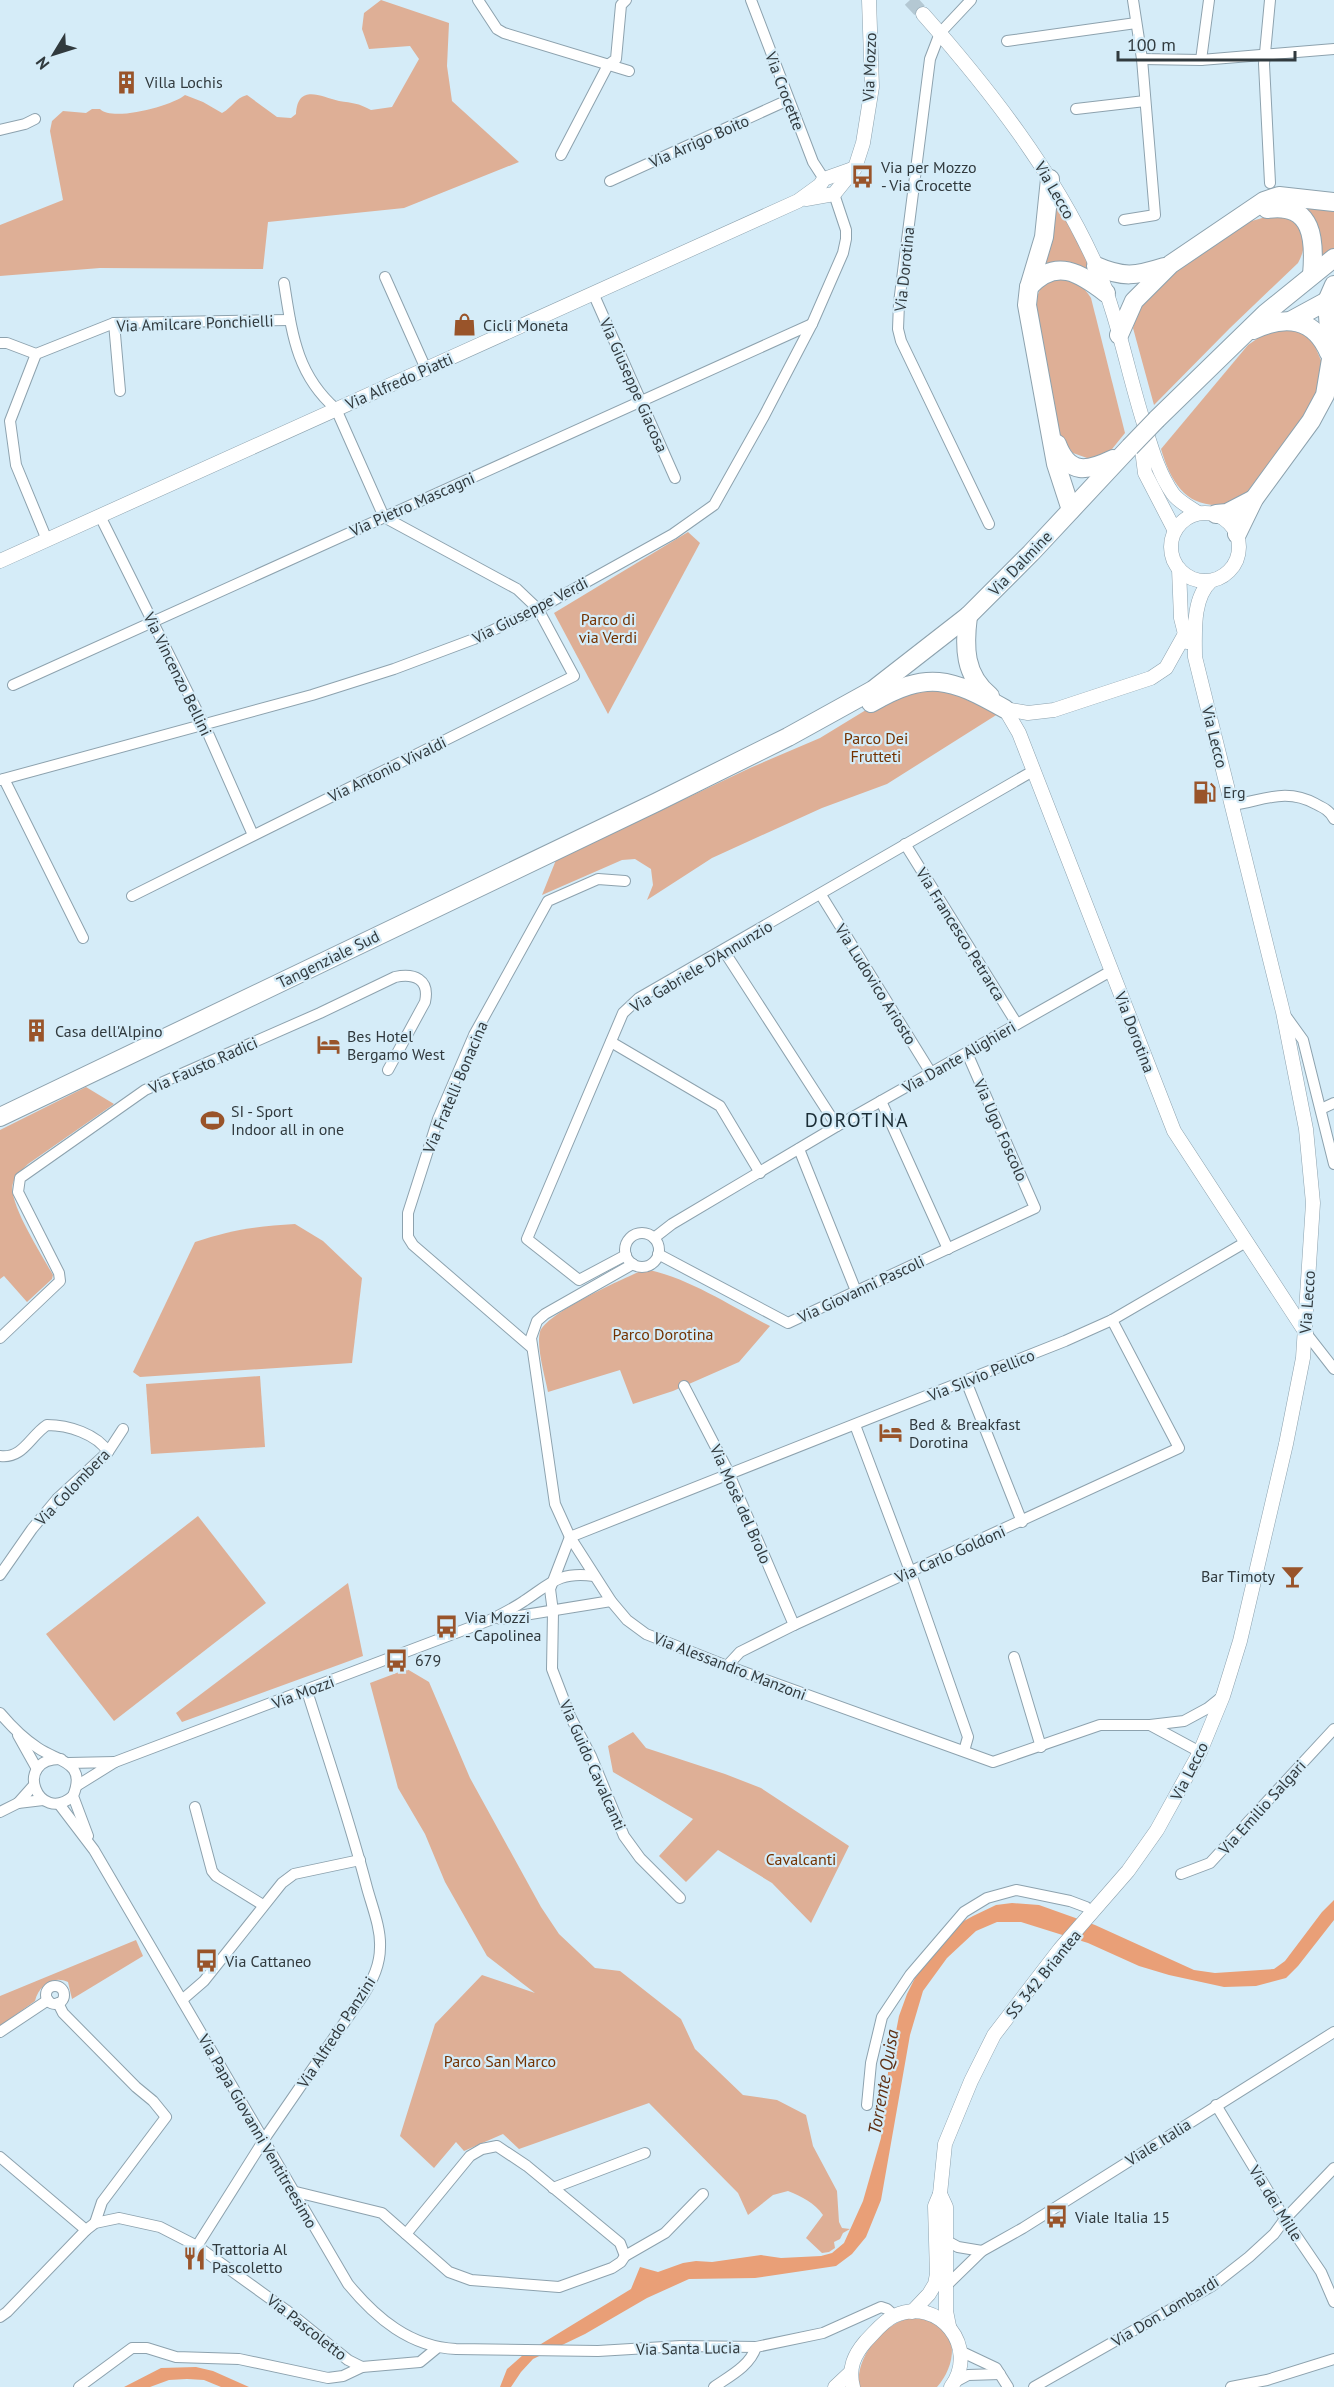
<svg xmlns="http://www.w3.org/2000/svg" width="1334" height="2387" font-family="'PT Sans',sans-serif">
  <style>
    .green { fill: #deaf96 }
    .water { fill: #e99f77 }
    .lines { fill: none; stroke-linecap: round; stroke-linejoin: round }
    .secondary-tunnel { stroke: #b4c8d3; stroke-width: 14; stroke-dasharray: 14 7; stroke-linecap: butt }
    .street-casing { stroke: #8da2ae; stroke-width: 12 }
    .secondary-casing { stroke: #8da2ae; stroke-width: 15 }
    .highway-casing { stroke: #8da2ae; stroke-width: 20 }
    .street { stroke: #fff; stroke-width: 10 }
    .secondary { stroke: #fff; stroke-width: 14 }
    .highway { stroke: #fff; stroke-width: 18 }
    .highway-bridge-casing { stroke: #8da2ae; stroke-width: 20; stroke-linecap: butt }
    .highway-bridge { stroke: #fff; stroke-width: 18 }
    .labels { text-anchor: middle; dominant-baseline: central; stroke-width: 4.5; stroke-linejoin: round; paint-order: stroke }
    .street-label { font-size: 16px; fill: #313a3e; stroke: #d5ecf8 }
    .poi-label { font-size: 16px; fill: #313a3e; stroke: #d5ecf8; text-anchor: start }
    .park-label { font-size: 16px; fill: #733200; stroke: #d5ecf8 }
    .water-label { font-size: 18px; font-style: italic; fill: #5e2e11; stroke: #d5ecf8 }
    .quarter-label { font-size: 20px; letter-spacing: 1.5px; fill: #1b2d36; stroke: #d5ecf8 }
  </style>
  <rect width="100%" height="100%" fill="#d5ecf8"/>
  <g class="green">
    <path d="M381,0L449,23L447,66L452,101L519,162L404,208L268,222L263,269L100,268L0,276V225L63,200L50,131L52,121L63,111L86,113L92,109H100C112,122 172,106 185,95L203,102L222,113C233,107 235,98 247,95L277,117L291,118L296,114C298,83 321,97 339,101C353,103 358,103 371,110L392,107L419,59L410,46L369,49L362,29L364,13Z"/>
    <path d="M1052,189L1100,282L1041,270Z"/>
    <path d="M1268,202L1334,208V249L1317,263L1315,234Z"/>
    <path d="M1276,214C1304,216 1310,242 1298,263L1230,328L1154,405L1133,328L1140,305L1164,278L1248,222Z"/>
    <path d="M1058,278C1073,279 1083,285 1091,298L1125,433L1108,454L1097,459L1087,458L1073,453L1065,443L1060,434L1034,304L1041,287Z"/>
    <path d="M1285,324L1311,337L1323,365L1321,389L1312,407L1240,501C1193,515 1173,490 1161,449L1248,345L1264,334Z"/>
    <path d="M688,532L700,543L608,714L554,613Z"/>
    <path d="M914,690H943L1001,712L887,784L822,808L712,858L647,900L653,885L651,869L635,859L622,860L542,895L556,860L750,768L820,738L879,702Z"/>
    <path d="M86,1087L114,1104L28,1164C22,1170 16,1174 13,1183C7,1202 43,1256 53,1275L52,1279L27,1302L4,1276L0,1279V1130Z"/>
    <path d="M295,1224L323,1241L362,1278L352,1363L140,1377L133,1372L195,1242C230,1230 258,1226 295,1224Z"/>
    <path d="M645,1269C690,1278 730,1306 770,1326L739,1362L673,1391L633,1404L620,1370L548,1392C545,1377 536,1346 540,1332C546,1313 625,1278 645,1269Z"/>
    <path d="M260,1376L265,1447L151,1454L146,1384Z"/>
    <path d="M198,1516L266,1603L114,1721L46,1634Z"/>
    <path d="M348,1583L363,1656L182,1722L176,1713Z"/>
    <path d="M407,1669L429,1682L470,1778L541,1907L559,1934L595,1968L620,1971L681,2019L695,2049L743,2095L777,2100L806,2115L813,2146L837,2191L839,2222L842,2228L850,2229L843,2233L840,2239L834,2242L835,2248L829,2252L822,2253L806,2238L823,2215C815,2203 801,2196 788,2191L773,2195L748,2215L738,2193L649,2103L519,2149L503,2134L464,2151L456,2142L434,2168L400,2136L435,2024L482,1975L535,1993L487,1956L445,1882L425,1834L398,1788L370,1683Z"/>
    <path d="M633,1732L646,1748L725,1774L761,1788L849,1846L811,1923L772,1883L718,1850L686,1882L659,1856L693,1819L613,1772L608,1746Z"/>
    <path d="M136,1940L143,1956L72,1999L68,1982C52,1975 39,1986 35,2001L0,2026V1996Z"/>
    <path d="M909,2318C915,2318 922,2318 928,2320C961,2330 956,2366 937,2387H859C855,2358 881,2326 909,2318Z"/>
  </g>
  <g class="water">
    <path d="M1334,1900V1920L1298,1966L1286,1978L1256,1986L1224,1987L1169,1975L1139,1966L1088,1943L1021,1922H997L976,1931L947,1958L923,1991L910,2035L881,2200L866,2237L852,2254L836,2266L755,2278L689,2279L647,2298L585,2334L533,2359L521,2372L511,2387H500L507,2369L523,2355L631,2289L640,2267L658,2272L683,2263L696,2261L712,2262L761,2255L781,2258L821,2256L832,2253L844,2243L863,2201L881,2138L888,2073L899,2016L907,1994L915,1978L955,1926L973,1916L996,1905L1012,1903L1039,1905L1095,1925L1194,1970L1215,1973L1274,1969L1285,1961L1322,1912Z"/>
    <path d="M196,2367L213,2371L249,2387H221L204,2380L187,2379L169,2380L150,2387H124L161,2368Z"/>
  </g>
  <g class="lines">
    <path class="secondary-tunnel" d="M910,0L923,14"/>
    <defs>
      <g id="street">
        <path d="M478,0L497,29L504,33L629,71"/>
        <path d="M751,0L813,162L824,179"/>
        <path d="M971,0L940,33L930,59L899,303L898,329L901,341L989,524"/>
        <path d="M1270,0L1264,64L1270,183"/>
        <path d="M1007,41L1136,23"/>
        <path d="M1142,59L1201,60L1334,49"/>
        <path d="M1201,60L1209,0"/>
        <path d="M1076,109L1145,101"/>
        <path d="M0,130L25,124L35,119"/>
        <path d="M561,155L608,65L616,59L621,5L626,0"/>
        <path d="M610,181L788,100"/>
        <path d="M1124,220L1155,215L1142,59L1133,0"/>
        <path d="M385,277L426,369"/>
        <path d="M593,293L675,478"/>
        <path d="M114,323L120,391"/>
        <path d="M0,343H7L36,354L114,323L290,320"/>
        <path d="M36,354L10,421L16,465L47,540"/>
        <path d="M100,516L207,731L253,835"/>
        <path d="M13,685L812,324"/>
        <path d="M4,779L83,938"/>
        <path d="M0,780L312,695L394,669L474,639L538,609L673,534L714,505L764,416L812,324L843,253L846,239V230L834,194"/>
        <path d="M1232,805C1263,801 1285,787 1316,804C1324,808 1330,811 1334,819"/>
        <path d="M905,844L1017,1024"/>
        <path d="M821,895L931,1073"/>
        <path d="M132,896L574,676L538,609L517,589L384,517L336,409C296,374 292,333 284,283"/>
        <path d="M724,951L837,1126"/>
        <path d="M1285,1015L1303,1040L1334,1164"/>
        <path d="M611,1042L720,1106L760,1173"/>
        <path d="M881,1101L948,1249"/>
        <path d="M1321,1109L1334,1103"/>
        <path d="M799,1149L856,1291"/>
        <circle cx="642" cy="1250" r="17"/>
        <path d="M654,1238L672,1224L837,1126L1111,971"/>
        <path d="M658,1254L788,1323L1035,1208L967,1053"/>
        <path d="M626,1255L579,1280L527,1239L623,1013L639,998L1033,771"/>
        <path d="M633,1264L545,1314L537,1321L531,1338L555,1504L570,1537L611,1601L627,1620L646,1634L727,1666L993,1762L1100,1725H1150L1184,1721L1208,1708L1223,1696"/>
        <path d="M1306,1333L1334,1369"/>
        <path d="M0,1338L60,1281L59,1273L18,1192L20,1178L145,1090L320,1013L395,977C414,973 430,979 425,1002L388,1070"/>
        <path d="M531,1347L413,1245L408,1237V1213L438,1119L474,1035L548,901L598,879L625,881"/>
        <path d="M966,1381L1022,1522"/>
        <path d="M684,1386L727,1469L794,1625"/>
        <path d="M855,1425L910,1571L968,1737L964,1751"/>
        <path d="M0,1456C23,1459 30,1436 47,1425C68,1425 97,1434 108,1452"/>
        <path d="M570,1537L1065,1341L1112,1320L1246,1242"/>
        <path d="M570,1537L550,1589L553,1612L552,1669L570,1716L591,1756L624,1836L640,1858L680,1898"/>
        <path d="M0,1575L32,1529L57,1499L108,1452L123,1429"/>
        <path d="M500,1619L611,1601"/>
        <path d="M1014,1657L1041,1747"/>
        <path d="M727,1666L740,1652L794,1625L1179,1448L1112,1320"/>
        <path d="M0,1713C11,1726 24,1739 38,1748C59,1762 87,1762 73,1796L88,1836"/>
        <path d="M1150,1725L1200,1752"/>
        <path d="M18,1735L37,1769"/>
        <path d="M61,1759C12,1758 38,1826 73,1796"/>
        <path d="M115,1762L490,1620C502,1614 514,1608 524,1601C550,1584 559,1571 594,1576"/>
        <path d="M69,1763L115,1762L78,1785"/>
        <path d="M34,1785L18,1803L43,1800"/>
        <path d="M59,1804L94,1850L348,2284C376,2318 410,2347 456,2349L598,2351L681,2346L756,2347L823,2333L881,2307L887,2309L895,2316"/>
        <path d="M195,1807L212,1871L216,1876L263,1905"/>
        <path d="M0,1812L18,1803"/>
        <path d="M1181,1874L1210,1863L1334,1729"/>
        <circle cx="55" cy="1995" r="9"/>
        <path d="M182,2000L204,1981L282,1883L294,1874L360,1860"/>
        <path d="M58,2003L63,2013L136,2087L153,2101L166,2117L102,2202L95,2223"/>
        <path d="M0,2032L48,2000"/>
        <path d="M867,2105L871,2063L882,2017L910,1975L964,1912L987,1898L1016,1890L1070,1901L1086,1907L1093,1912"/>
        <path d="M1216,2105L1285,2219L1321,2272L1334,2302"/>
        <path d="M0,2157L86,2230"/>
        <path d="M553,2188L645,2153"/>
        <path d="M292,2191L382,2213L449,2272L471,2280L559,2287L612,2268L621,2262L625,2256L665,2233L703,2194"/>
        <path d="M406,2234L470,2156L482,2149L497,2146L527,2166L620,2243L625,2256"/>
        <path d="M947,2241L958,2247L982,2251"/>
        <path d="M197,2246L267,2135L364,1994C373,1979 380,1965 380,1947C381,1927 371,1904 366,1884C349,1819 327,1755 307,1691"/>
        <path d="M946,2286L982,2251L1023,2228L1334,2032"/>
        <path d="M0,2317L7,2312L86,2230L95,2223L119,2218L160,2227L197,2246L286,2310L348,2360L362,2367L420,2362L437,2348"/>
        <path d="M960,2351L996,2368L1008,2387"/>
        <path d="M955,2382L968,2375L1000,2374"/>
        <path d="M79,2387L132,2348H147L176,2357L239,2359L328,2378L343,2376L362,2367"/>
        <path d="M714,2387C730,2376 750,2366 756,2347"/>
        <path d="M1034,2387L1212,2286L1249,2257L1274,2234L1285,2219L1334,2168"/>
        <path d="M1231,2387L1267,2380L1334,2359"/>
      </g>
      <g id="secondary">
        <path d="M923,14C990,90 1054,172 1096,265C1118,317 1128,374 1145,427C1152,450 1159,474 1173,494C1179,502 1191,508 1198,513"/>
        <path d="M806,199L834,194L855,168L863,143L872,87L869,0"/>
        <path d="M1140,434L1145,473L1174,529"/>
        <circle cx="1205" cy="547" r="34"/>
        <path d="M0,561L798,201L820,185L824,179L855,168"/>
        <path d="M1179,569L1181,618L1187,642"/>
        <path d="M1005,709L1019,733L1174,1131L1306,1333"/>
        <path d="M1005,709L1028,713L1054,710L1151,678L1166,668L1185,634"/>
        <path d="M940,2194L946,2207V2311L949,2326"/>
        <path d="M912,2312L929,2294L935,2284L937,2274L935,2206L940,2194L945,2144L971,2081L994,2035L1060,1949L1128,1871L1157,1830L1200,1752L1223,1696L1240,1641L1286,1444L1303,1358L1313,1203L1306,1129L1283,1012L1195,657C1195,633 1192,598 1211,581"/>
        <path d="M835,2387L851,2372"/>
        <path d="M853,2387C848,2368 854,2355 866,2341C875,2332 883,2321 894,2316C939,2295 980,2348 951,2387"/>
      </g>
      <g id="highway">
        <path d="M1050,179L1044,237L1029,287L1027,305L1056,464L1071,510"/>
        <path d="M1267,209C1314,202 1315,241 1312,275"/>
        <path d="M1096,266C1123,278 1136,276 1164,267"/>
        <path d="M1029,287C1056,257 1080,273 1106,293"/>
        <path d="M1292,320L1327,301"/>
        <path d="M1253,330C1285,315 1314,317 1329,353"/>
        <path d="M1119,335L1134,301L1171,264L1264,201L1279,196L1334,202"/>
        <path d="M1157,419L1266,313L1334,258"/>
        <path d="M1057,444C1069,476 1088,471 1113,459"/>
        <path d="M1216,514L1227,513L1254,499"/>
        <path d="M1237,534L1254,499L1311,421L1325,395L1331,359L1327,301L1334,285"/>
        <path d="M968,616C964,647 964,675 990,696"/>
        <path d="M871,703C928,670 950,678 1005,709"/>
        <path d="M0,1117L657,802L788,737L873,690L968,616L1031,553L1130,447"/>
      </g>
    </defs>
    <use href="#street" class="street-casing"/>
    <use href="#secondary" class="secondary-casing"/>
    <use href="#highway" class="highway-casing"/>
    <use href="#street" class="street"/>
    <use href="#secondary" class="secondary"/>
    <use href="#highway" class="highway"/>
    <defs>
      <path id="highway-bridge" d="M1130,447L1157,419"/>
    </defs>
    <use href="#highway-bridge" class="highway-bridge-casing"/>
    <use href="#highway-bridge" class="highway-bridge"/>
  </g>
  <defs>
    <symbol id="building-bare" viewBox="-9 -9 18 18"><path d="M-4-6H4V6H1V3H-1V6H-4ZM-2.5-4.3h1.7v1.8h-1.7ZM.8-4.3h1.7v1.8H.8ZM-2.5-1h1.7V.8h-1.7ZM.8-1h1.7V.8H.8Z" fill="#99542a" stroke="#d5ecf8" stroke-width="2.5" paint-order="stroke"/></symbol>
    <symbol id="bus-bare" viewBox="-9 -9 18 18"><path d="M-5-6H5V4H4V6H2V4H-2V6H-4V4H-5ZM-3.5-4V0h7V-4ZM-3.5 1.2v1.5H-2V1.2ZM2 1.2v1.5H3.5V1.2Z" fill="#99542a" stroke="#d5ecf8" stroke-width="2.5" paint-order="stroke"/></symbol>
    <symbol id="shop-bare" viewBox="-9 -9 18 18"><path d="M-5-2.5h2.3a2.7 3.5 0 0 1 5.4 0H5L5.5 6h-11ZM-1.5-2.5h3a1.5 2.3 0 0 0-3 0Z" fill="#99542a" stroke="#d5ecf8" stroke-width="2.5" paint-order="stroke"/></symbol>
    <symbol id="fuel-bare" viewBox="-9 -9 18 18"><path d="M-5.5-6h7V0h2V4h1.3V-2.5L3-4.5l.8-.8L6-3V5H2.5V1h-1V6h-7ZM-4.2-4.7v3.2H.2V-4.7Z" fill="#99542a" stroke="#d5ecf8" stroke-width="2.5" paint-order="stroke"/></symbol>
    <symbol id="hotel-bare" viewBox="-9 -9 18 18"><path d="M-6-4.5h1.5V1H6V5H4.5V3h-9V5H-6ZM-4 0a1.8 1.8 0 1 1 3.6 0ZM.5 0V-2.5h3Q6-2.5 6 0Z" fill="#99542a" stroke="#d5ecf8" stroke-width="2.5" paint-order="stroke"/></symbol>
    <symbol id="stadium-bare" viewBox="-9 -9 18 18"><path d="M0-5a6.5 5 0 1 0 0 10a6.5 5 0 1 0 0-10ZM-3.5-1.8h7v3.6h-7Z" fill="#99542a" stroke="#d5ecf8" stroke-width="2.5" paint-order="stroke"/></symbol>
    <symbol id="bar-bare" viewBox="-9 -9 18 18"><path d="M-6-5H6L.8 .8V4.5H3.5V6h-7V4.5H-.8V.8Z" fill="#99542a" stroke="#d5ecf8" stroke-width="2.5" paint-order="stroke"/></symbol>
    <symbol id="restaurant-bare" viewBox="-9 -9 18 18"><path d="M-5-6h1v4h1v-4h1v4h1v-4h1v5L-1.5 .5V6h-2V.5L-5-1ZM5-6V6H3V1.5H1.5Q1.5-4 5-6Z" fill="#99542a" stroke="#d5ecf8" stroke-width="2.5" paint-order="stroke"/></symbol>
  </defs>
  <g fill-rule="evenodd">
    <use href="#building-bare" x="110" y="66" width="33" height="33"/>
    <use href="#bus-bare" x="846" y="160" width="33" height="33"/>
    <use href="#shop-bare" x="448" y="308" width="33" height="33"/>
    <use href="#fuel-bare" x="1188" y="776" width="33" height="33"/>
    <use href="#building-bare" x="20" y="1014" width="33" height="33"/>
    <use href="#hotel-bare" x="312" y="1028" width="33" height="33"/>
    <use href="#stadium-bare" x="196" y="1104" width="33" height="33"/>
    <use href="#hotel-bare" x="874" y="1416" width="33" height="33"/>
    <use href="#bar-bare" x="1276" y="1560" width="33" height="33"/>
    <use href="#bus-bare" x="430" y="1610" width="33" height="33"/>
    <use href="#bus-bare" x="380" y="1644" width="33" height="33"/>
    <use href="#bus-bare" x="190" y="1944" width="33" height="33"/>
    <use href="#bus-bare" x="1040" y="2200" width="33" height="33"/>
    <use href="#restaurant-bare" x="178" y="2242" width="33" height="33"/>
  </g>
  <g class="labels">
    <g class="street-label">
      <text transform="translate(869 67) rotate(-88)">Via Mozzo</text>
      <text transform="translate(785 91) rotate(69)">Via Crocette</text>
      <text transform="translate(699 141) rotate(-24)">Via Arrigo Boito</text>
      <text transform="translate(1055 190) rotate(60)">Via Lecco</text>
      <text transform="translate(904 269) rotate(-84)">Via Dorotina</text>
      <text transform="translate(195 323) rotate(-2)">Via Amilcare Ponchielli</text>
      <text transform="translate(399 381) rotate(-24)">Via Alfredo Piatti</text>
      <text transform="translate(634 385) rotate(66)">Via Giuseppe Giacosa</text>
      <text transform="translate(412 504) rotate(-24)">Via Pietro Mascagni</text>
      <text transform="translate(1020 563) rotate(-46)">Via Dalmine</text>
      <text transform="translate(530 610) rotate(-27)">Via Giuseppe Verdi</text>
      <text transform="translate(178 674) rotate(64)">Via Vincenzo Bellini</text>
      <text transform="translate(1215 737) rotate(76)">Via Lecco</text>
      <text transform="translate(387 769) rotate(-26)">Via Antonio Vivaldi</text>
      <text transform="translate(961 934) rotate(58)">Via Francesco Petrarca</text>
      <text transform="translate(328 959) rotate(-26)">Tangenziale Sud</text>
      <text transform="translate(701 966) rotate(-31)">Via Gabriele D'Annunzio</text>
      <text transform="translate(876 984) rotate(58)">Via Ludovico Ariosto</text>
      <text transform="translate(1135 1032) rotate(69)">Via Dorotina</text>
      <text transform="translate(959 1057) rotate(-30)">Via Dante Alighieri</text>
      <text transform="translate(203 1065) rotate(-24)">Via Fausto Radici</text>
      <text transform="translate(455 1087) rotate(-67)">Via Fratelli Bonacina</text>
      <text transform="translate(1001 1130) rotate(66)">Via Ugo Foscolo</text>
      <text transform="translate(861 1289) rotate(-25)">Via Giovanni Pascoli</text>
      <text transform="translate(1307 1302) rotate(-86)">Via Lecco</text>
      <text transform="translate(981 1375) rotate(-22)">Via Silvio Pellico</text>
      <text transform="translate(72 1487) rotate(-46)">Via Colombera</text>
      <text transform="translate(741 1504) rotate(66)">Via Mosè del Brolo</text>
      <text transform="translate(950 1554) rotate(-24)">Via Carlo Goldoni</text>
      <text transform="translate(730 1666) rotate(21)">Via Alessandro Manzoni</text>
      <text transform="translate(303 1692) rotate(-21)">Via Mozzi</text>
      <text transform="translate(593 1765) rotate(66)">Via Guido Cavalcanti</text>
      <text transform="translate(1189 1771) rotate(-63)">Via Lecco</text>
      <text transform="translate(1262 1807) rotate(-48)">Via Emilio Salgari</text>
      <text transform="translate(1043 1974) rotate(-51)">SS 342 Briantea</text>
      <text transform="translate(336 2032) rotate(-57)">Via Alfredo Panzini</text>
      <text transform="translate(258 2131) rotate(60)">Via Papa Giovanni Ventitreesimo</text>
      <text transform="translate(1158 2142) rotate(-32)">Viale Italia</text>
      <text transform="translate(1276 2203) rotate(58)">Via dei Mille</text>
      <text transform="translate(1165 2311) rotate(-31)">Via Don Lombardi</text>
      <text transform="translate(307 2327) rotate(38)">Via Pascoletto</text>
      <text transform="translate(688 2348) rotate(-1)">Via Santa Lucia</text>
    </g>
    <g class="poi-label">
      <text x="145" y="82">Villa Lochis</text>
      <text x="881" y="167">Via per Mozzo<tspan x="881" dy="18">- Via Crocette</tspan></text>
      <text x="483" y="325">Cicli Moneta</text>
      <text x="1223" y="792">Erg</text>
      <text x="55" y="1031">Casa dell'Alpino</text>
      <text x="347" y="1036">Bes Hotel<tspan x="347" dy="18">Bergamo West</tspan></text>
      <text x="231" y="1111">SI - Sport<tspan x="231" dy="18">Indoor all in one</tspan></text>
      <text x="909" y="1424">Bed &amp; Breakfast<tspan x="909" dy="18">Dorotina</tspan></text>
      <text x="1275" y="1576" text-anchor="end">Bar Timoty</text>
      <text x="465" y="1617">Via Mozzi<tspan x="465" dy="18">- Capolinea</tspan></text>
      <text x="415" y="1660">679</text>
      <text x="225" y="1961">Via Cattaneo</text>
      <text x="1075" y="2217">Viale Italia 15</text>
      <text x="212" y="2249">Trattoria Al<tspan x="212" dy="18">Pascoletto</tspan></text>
    </g>
    <g class="park-label">
      <text x="608" y="619">Parco di<tspan x="608" dy="18">via Verdi</tspan></text>
      <text x="876" y="738">Parco Dei<tspan x="876" dy="18">Frutteti</tspan></text>
      <text x="663" y="1334">Parco Dorotina</text>
      <text x="801" y="1859">Cavalcanti</text>
      <text x="500" y="2061">Parco San Marco</text>
    </g>
    <g class="water-label">
      <text transform="translate(883 2082) rotate(-80)">Torrente Quisa</text>
    </g>
    <g class="quarter-label">
      <text x="857" y="1120">DOROTINA</text>
    </g>
  </g>
  <g transform="translate(54 54) rotate(232)" stroke="#d5ecf8" stroke-width="4.5" paint-order="stroke">
  <path d="M0-4.5L10 22L0 15L-10 22Z" fill="#313a3e"/>
  <text y="-9" font-size="16" font-weight="bold" text-anchor="middle" fill="#313a3e">N</text>
  </g>
  <path d="M1118 51v9h177v-9" fill="none" stroke="#313a3e" stroke-width="3"/>
  <text x="1127" y="51" font-size="18" fill="#313a3e" stroke="#d5ecf8" stroke-width="4.5" paint-order="stroke">100 m</text>
</svg>
